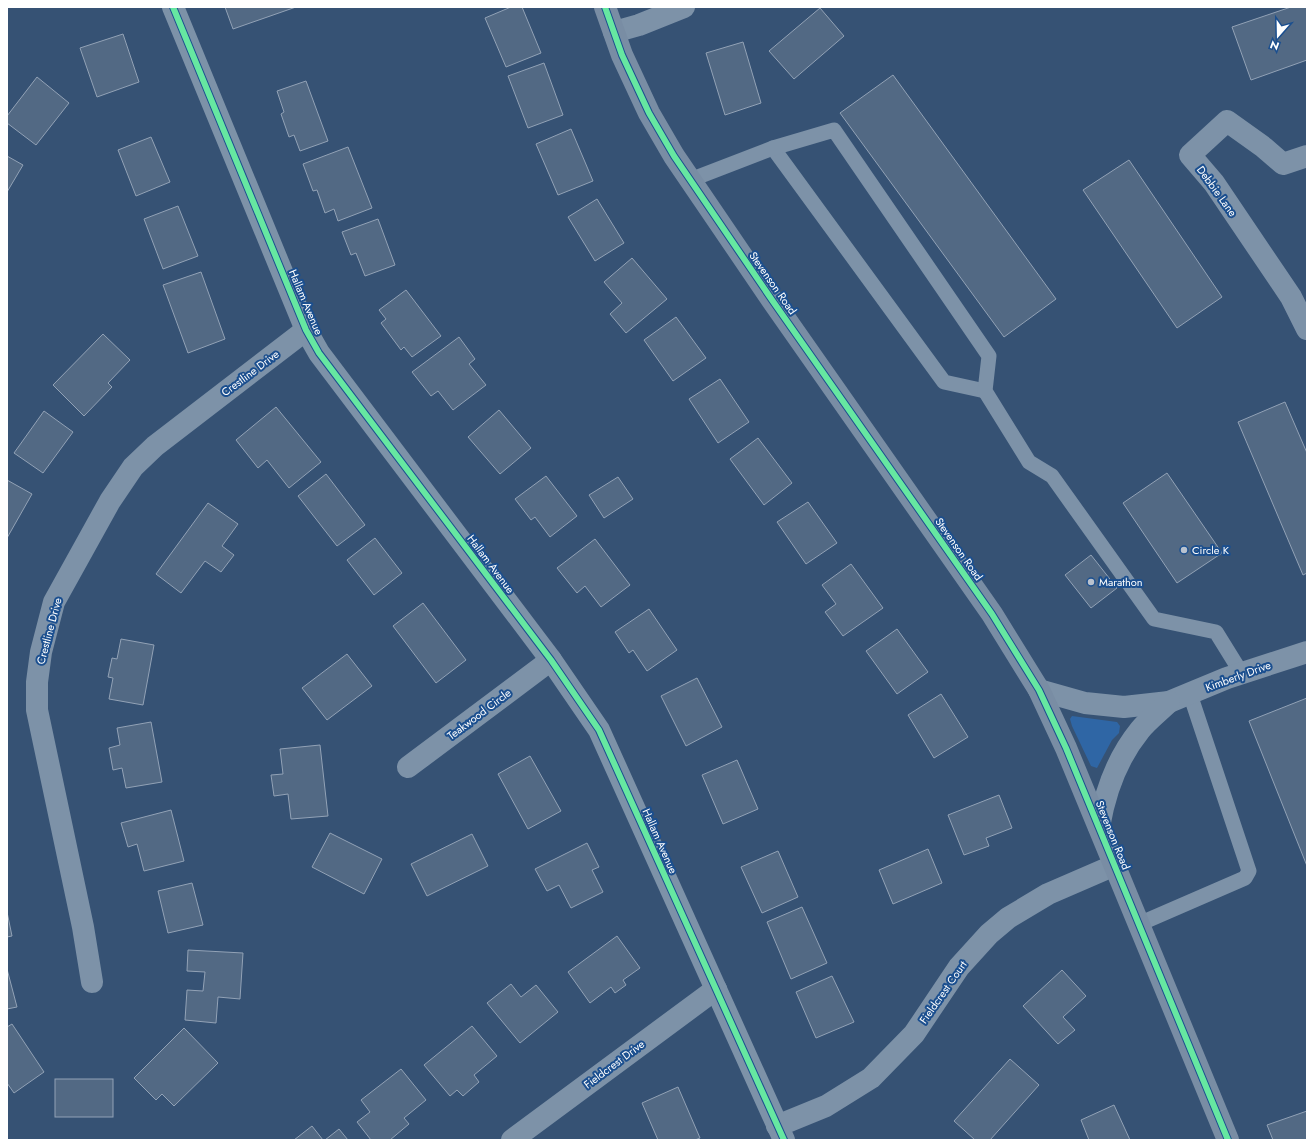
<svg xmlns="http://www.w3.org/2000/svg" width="1314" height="1147" font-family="Jost,sans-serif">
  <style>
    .green { fill: #2f66a5 }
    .building { fill: #526984; stroke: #92a2b6 }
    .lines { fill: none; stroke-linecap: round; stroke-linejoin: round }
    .service { stroke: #7d92a8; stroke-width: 15 }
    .minor { stroke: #7d92a8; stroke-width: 22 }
    .secondary { stroke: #798da4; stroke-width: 22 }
    .cycleway-casing { stroke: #1b4f8f; stroke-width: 8 }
    .cycleway { stroke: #66e7a1; stroke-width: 6 }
    .poi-dot { fill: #b9c2ce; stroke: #1b4f8f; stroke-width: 1.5 }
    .labels { text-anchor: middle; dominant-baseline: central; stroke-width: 4; stroke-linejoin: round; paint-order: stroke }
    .street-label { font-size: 11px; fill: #fff; stroke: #1b4f8f }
    .poi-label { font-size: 11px; fill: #fff; stroke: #1b4f8f; text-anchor: start }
  </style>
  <rect width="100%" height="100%" fill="#365274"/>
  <path class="green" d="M1072,716L1117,722L1120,726L1119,733L1112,740L1097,768L1091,766L1072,726L1070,719Z"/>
  <g class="building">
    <path d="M225,7H296L233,29Z"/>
    <path d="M511,7H522L541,53L506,67L485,18Z"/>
    <path d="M1291,7H1307V60L1251,80L1232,27Z"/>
    <path d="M820,8L844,36L794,79L769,51Z"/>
    <path d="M123,34L139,82L97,97L80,48Z"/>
    <path d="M743,42L761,103L725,115L706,53Z"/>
    <path d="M544,63L563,115L528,128L508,76Z"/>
    <path d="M893,75L1056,299L1004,337L840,113Z"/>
    <path d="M37,77L69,103L36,145L7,123V116Z"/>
    <path d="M306,81L328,141L300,151L294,135L289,137L281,114L284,112L277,91Z"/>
    <path d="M571,129L593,181L558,195L536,144Z"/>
    <path d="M151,137L170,182L136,196L118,150Z"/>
    <path d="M348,147L372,208L338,221L334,209L325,213L317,190L313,191L303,164Z"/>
    <path d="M7,156L23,165L7,192Z"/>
    <path d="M1129,160L1222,297L1177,328L1083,190Z"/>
    <path d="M597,199L624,243L595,261L568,217Z"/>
    <path d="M178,206L198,256L163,269L144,219Z"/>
    <path d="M378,219L395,265L365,276L356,253L351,255L342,232Z"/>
    <path d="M632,258L667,299L626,333L610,314L622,303L604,282Z"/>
    <path d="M201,272L225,339L188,353L163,285Z"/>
    <path d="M406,290L441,336L412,357L404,347L401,350L381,323L386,319L379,310Z"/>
    <path d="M676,317L706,358L673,381L644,340Z"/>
    <path d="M103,334L130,360L108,383L112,387L84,416L53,385Z"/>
    <path d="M459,337L475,359L469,364L486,385L453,410L438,391L431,396L412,372Z"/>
    <path d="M720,379L749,422L718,443L689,399Z"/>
    <path d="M1285,402L1307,453V573L1303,575L1238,422Z"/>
    <path d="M276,407L321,462L289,488L267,460L258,468L236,440Z"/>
    <path d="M499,410L531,448L500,474L468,437Z"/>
    <path d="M44,411L73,432L43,473L14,453Z"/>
    <path d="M758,438L792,483L764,505L730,459Z"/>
    <path d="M1167,473L1222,553L1177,583L1123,503Z"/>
    <path d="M326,474L365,525L337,546L298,496Z"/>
    <path d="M546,476L577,516L550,537L535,517L531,520L515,499Z"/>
    <path d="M618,477L633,499L604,518L589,495Z"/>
    <path d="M7,480L32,494L7,538Z"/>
    <path d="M808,502L837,543L806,564L777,522Z"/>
    <path d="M208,503L238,524L222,546L234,555L221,572L205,561L181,593L156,574Z"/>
    <path d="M375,538L402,573L374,595L347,560Z"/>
    <path d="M595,539L630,585L601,607L585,586L577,593L557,568Z"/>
    <path d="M1091,555L1117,588L1091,608L1065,575Z"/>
    <path d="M851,564L883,608L843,636L825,612L836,604L822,585Z"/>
    <path d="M423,603L466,660L436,683L393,626Z"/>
    <path d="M649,609L677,650L647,671L633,650L629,653L615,632Z"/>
    <path d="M897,629L928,672L897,694L866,651Z"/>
    <path d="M121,639L154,645L143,705L109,699L113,678L108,677L112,658L117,659Z"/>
    <path d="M347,654L372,686L327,720L302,688Z"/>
    <path d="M697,678L722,727L686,746L661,696Z"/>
    <path d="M941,694L968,737L934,758L908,715Z"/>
    <path d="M1307,698V866L1249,721Z"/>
    <path d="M151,722L162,782L126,788L122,768L113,770L109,748L120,745L117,728Z"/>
    <path d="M320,745L328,816L291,819L288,794L274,796L271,775L283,774L280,749Z"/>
    <path d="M530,756L561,811L528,829L498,774Z"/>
    <path d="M737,760L758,809L723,824L702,775Z"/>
    <path d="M999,795L1012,828L986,838L989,846L964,855L948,815Z"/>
    <path d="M171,810L184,861L144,871L137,844L128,847L121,823Z"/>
    <path d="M330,833L382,859L364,894L312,867Z"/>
    <path d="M472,834L488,866L427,896L411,864Z"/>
    <path d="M587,843L599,867L592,870L603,892L571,908L559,885L547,891L535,869Z"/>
    <path d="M928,849L942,883L893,904L879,870Z"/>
    <path d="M778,851L798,897L762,913L741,867Z"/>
    <path d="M192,883L203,925L168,933L158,891Z"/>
    <path d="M802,907L827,963L791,979L767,922Z"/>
    <path d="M7,912L12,936L7,937Z"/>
    <path d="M617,936L640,968L623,980L626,985L615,993L611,987L590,1003L568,972Z"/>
    <path d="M188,950L243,953L240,999L218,997L216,1023L185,1020L187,990L203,991L205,972L187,971Z"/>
    <path d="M7,969L17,1007L7,1009Z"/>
    <path d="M1062,970L1086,996L1063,1017L1075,1030L1058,1044L1023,1006Z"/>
    <path d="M832,976L854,1022L816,1038L796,992Z"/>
    <path d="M511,984L521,997L536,985L558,1012L520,1043L487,1003Z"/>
    <path d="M12,1024L44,1072L14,1093L7,1083V1027Z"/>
    <path d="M472,1026L497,1056L474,1075L479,1082L463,1096L457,1090L450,1096L424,1065Z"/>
    <path d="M184,1028L218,1063L174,1106L162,1094L156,1100L134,1078Z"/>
    <path d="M1010,1059L1039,1085L990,1140H975L954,1121Z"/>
    <path d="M401,1069L426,1100L404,1118L409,1124L390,1140H371L357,1122L370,1112L361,1100Z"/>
    <rect x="55" y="1079" width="58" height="38"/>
    <path d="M678,1087L700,1138L695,1140H658L642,1103Z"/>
    <path d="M1114,1105L1130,1140H1089L1081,1120Z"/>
    <path d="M1307,1111V1140H1273L1267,1125Z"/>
    <path d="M312,1126L323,1140H294Z"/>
    <path d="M339,1129L348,1140H325Z"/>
  </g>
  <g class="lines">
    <g class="service">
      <path d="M773,148L944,382L985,391"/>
      <path d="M690,180L773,148L834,130L989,356L985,391L1029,462L1052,476L1154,619L1216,632L1242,674"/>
      <path d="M1139,924L1245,878L1249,871L1190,694"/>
    </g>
    <g class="minor">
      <path d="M173,7L306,330L319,353L551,660L599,730L784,1140"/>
      <path d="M614,32L639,25L684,7"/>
      <path d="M1307,156L1283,164L1262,146L1227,121L1190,155L1214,183L1291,297L1307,329"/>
      <path d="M1039,690L1085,703L1124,707L1169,702L1227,678L1307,652"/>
      <path d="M408,767L551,660"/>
      <path d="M1099,827C1105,792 1118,757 1140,730C1148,720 1160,711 1169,702"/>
      <path d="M92,982L83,927L37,710V682L41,652L54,602L110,501L133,467L155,446L306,330"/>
      <path d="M777,1126L826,1106L871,1078L914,1034L959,967L989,934L1008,918L1048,894L1115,865"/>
      <path d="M512,1140L716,989"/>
    </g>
    <path class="secondary" d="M605,7L622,55L649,113L674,156L772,300L992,614L1039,690L1066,748L1228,1140"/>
    <defs>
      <g id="cycleway">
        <path d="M173,7L306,330L319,353L551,660L599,730L784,1140"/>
        <path d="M605,7L622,55L649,113L674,156L772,300L992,614L1039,690L1066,748L1228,1140"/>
      </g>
    </defs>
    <use href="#cycleway" class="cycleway-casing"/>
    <use href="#cycleway" class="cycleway"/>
  </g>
  <g class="poi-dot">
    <circle cx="1184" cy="550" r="4"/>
    <circle cx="1091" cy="582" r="4"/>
  </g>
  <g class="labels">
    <g class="street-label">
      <text transform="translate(1217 191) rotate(54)">Debbie Lane</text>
      <text transform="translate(773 283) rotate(55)">Stevenson Road</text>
      <text transform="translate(306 302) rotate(67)">Hallam Avenue</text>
      <text transform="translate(250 373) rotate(-37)">Crestline Drive</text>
      <text transform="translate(959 549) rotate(55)">Stevenson Road</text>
      <text transform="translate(491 564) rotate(53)">Hallam Avenue</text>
      <text transform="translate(49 631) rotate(-75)">Crestline Drive</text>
      <text transform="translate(1238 676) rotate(-20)">Kimberly Drive</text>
      <text transform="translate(479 714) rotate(-37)">Teakwood Circle</text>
      <text transform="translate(1113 835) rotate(68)">Stevenson Road</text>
      <text transform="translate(660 841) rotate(66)">Hallam Avenue</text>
      <text transform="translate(943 992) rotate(-55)">Fieldcrest Court</text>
      <text transform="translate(614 1064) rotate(-37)">Fieldcrest Drive</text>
    </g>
    <g class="poi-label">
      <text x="1192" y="550">Circle K</text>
      <text x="1099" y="582">Marathon</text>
    </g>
  </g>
  <rect width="1314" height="1147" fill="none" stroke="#ffffff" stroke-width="16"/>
  <g transform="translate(1278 36) rotate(200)" stroke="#1b4f8f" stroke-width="3" paint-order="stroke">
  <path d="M0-3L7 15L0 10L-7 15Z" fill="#ffffff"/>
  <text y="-6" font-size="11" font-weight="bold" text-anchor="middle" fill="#ffffff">N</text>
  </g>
</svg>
